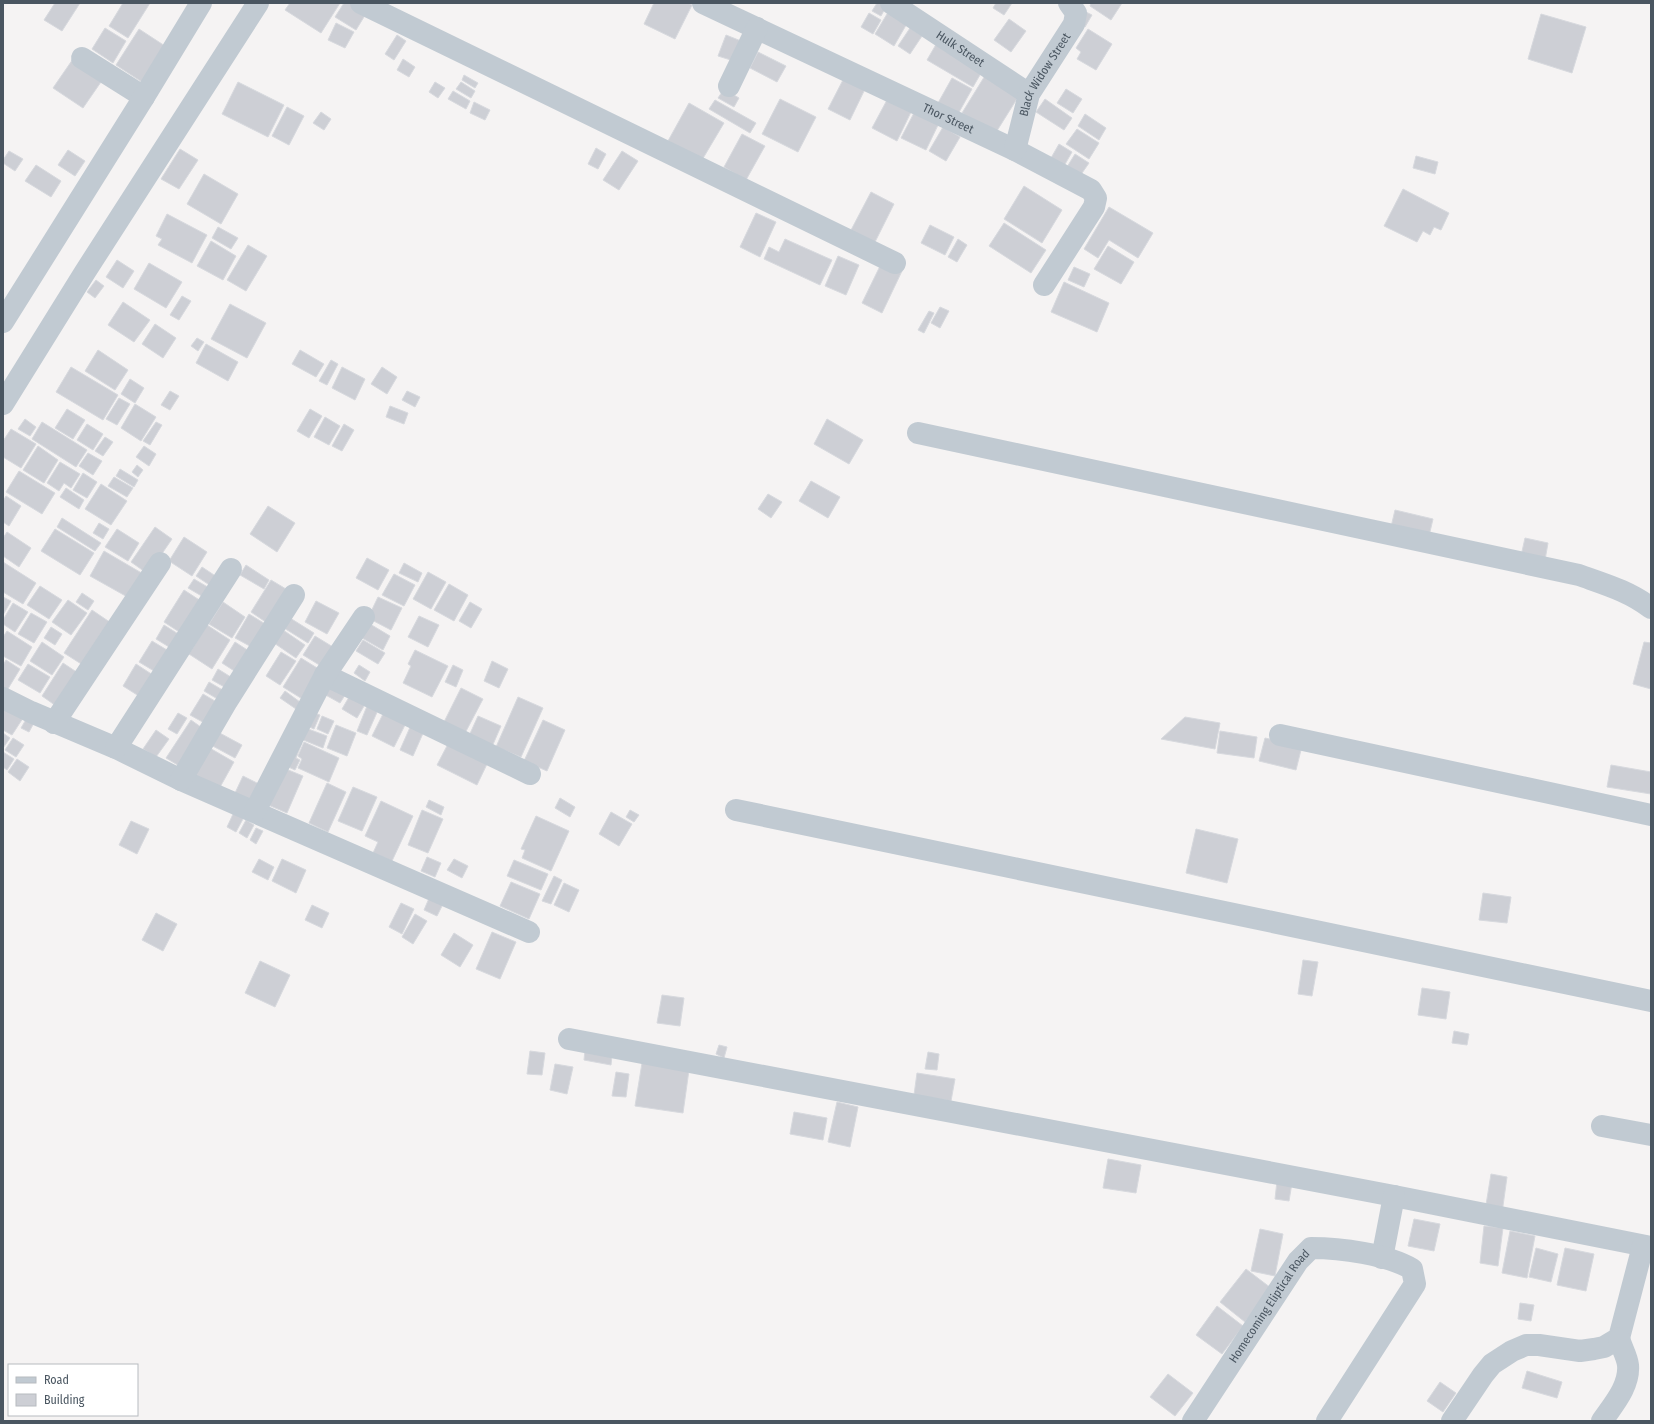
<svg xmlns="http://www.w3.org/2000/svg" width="1654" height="1424" font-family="'Fira Sans Condensed',sans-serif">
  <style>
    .building { fill: #cdcfd5; stroke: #d7d9de }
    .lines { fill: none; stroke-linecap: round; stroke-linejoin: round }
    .minor { stroke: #c1cad2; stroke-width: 22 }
    .labels { text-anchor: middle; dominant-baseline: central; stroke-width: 3; stroke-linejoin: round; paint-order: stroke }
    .street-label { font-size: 12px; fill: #4a5661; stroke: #fff }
  </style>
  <rect width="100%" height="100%" fill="#f5f3f3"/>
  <g class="building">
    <path d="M55,3H80L62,31L44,20Z"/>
    <path d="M123,3H150L128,38L109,26Z"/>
    <path d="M290,3H340L321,33L285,10Z"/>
    <path d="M344,3H353L367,12L356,30L335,17Z"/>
    <path d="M654,3H688L692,5L675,39L644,24Z"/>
    <path d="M877,3H883L887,5L881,16L872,11Z"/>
    <path d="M996,3H1012L1004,15L993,8Z"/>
    <path d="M1091,3H1122L1111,20L1090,6Z"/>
    <path d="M890,9L909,20L894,46L875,34Z"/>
    <path d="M1086,12L1092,15L1085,27L1079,23Z"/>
    <path d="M869,13L881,20L873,34L861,27Z"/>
    <path d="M1541,14L1586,27L1572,73L1528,59Z"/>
    <path d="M1009,19L1026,31L1011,52L994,40Z"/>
    <path d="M336,23L354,32L345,48L328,40Z"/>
    <path d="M105,28L126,41L113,63L92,49Z"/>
    <path d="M910,28L922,36L910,54L898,46Z"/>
    <path d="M139,29L165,46L142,82L116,65Z"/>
    <path d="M1088,29L1112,44L1096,70L1077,59L1081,52L1076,48Z"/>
    <path d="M397,35L406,41L394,60L385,54Z"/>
    <path d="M726,35L741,41L734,61L718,56Z"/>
    <path d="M938,41L984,68L973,87L927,60Z"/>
    <path d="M758,52L786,66L777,82L750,68Z"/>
    <path d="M73,59L103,79L83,108L53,88Z"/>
    <path d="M403,59L415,67L409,77L397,70Z"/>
    <path d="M986,74L1020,94L995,134L962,113Z"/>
    <path d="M464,75L478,83L475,88L462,80Z"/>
    <path d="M844,78L865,89L850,120L828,109Z"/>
    <path d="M952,78L972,89L958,114L938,103Z"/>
    <path d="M238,82L284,105L268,137L222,114Z"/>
    <path d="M435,82L445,88L438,98L429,92Z"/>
    <path d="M461,82L475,91L471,98L456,89Z"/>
    <path d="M724,89L739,98L734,107L718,98Z"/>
    <path d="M1066,89L1082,99L1073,113L1057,103Z"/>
    <path d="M453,91L470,101L466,109L448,99Z"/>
    <path d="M780,99L816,117L798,152L762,134Z"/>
    <path d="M1045,99L1072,118L1064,130L1036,112Z"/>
    <path d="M715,100L756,123L750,133L709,109Z"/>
    <path d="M887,100L911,112L897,141L872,128Z"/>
    <path d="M474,102L490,110L485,120L470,113Z"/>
    <path d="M689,103L724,123L702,160L668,141Z"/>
    <path d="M287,107L304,116L289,145L272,136Z"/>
    <path d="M915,111L939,123L926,150L901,138Z"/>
    <path d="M321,112L331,119L324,130L313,123Z"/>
    <path d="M1085,114L1106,128L1099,140L1078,126Z"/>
    <path d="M943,127L960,137L946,161L929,151Z"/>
    <path d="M1077,129L1099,143L1089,159L1066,144Z"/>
    <path d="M742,134L765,146L746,180L724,167Z"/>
    <path d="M1059,144L1072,152L1064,166L1051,158Z"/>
    <path d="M596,148L606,154L598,169L588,164Z"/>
    <path d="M180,149L198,160L179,189L161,179Z"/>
    <path d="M68,150L85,161L75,176L58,165Z"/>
    <path d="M9,151L23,159L15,171L3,163V160Z"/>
    <path d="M622,151L638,161L619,190L603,180Z"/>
    <path d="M1075,154L1089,163L1080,176L1067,167Z"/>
    <path d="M1416,156L1438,162L1435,174L1413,168Z"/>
    <path d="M36,165L61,181L51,197L25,181Z"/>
    <path d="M204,174L238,194L221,224L187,204Z"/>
    <path d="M1024,186L1062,210L1042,243L1004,219Z"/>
    <path d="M1403,189L1449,213L1441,230L1434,227L1430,235L1423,231L1417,242L1384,226Z"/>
    <path d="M871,192L894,204L874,244L850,232Z"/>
    <path d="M1109,207L1153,233L1138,258L1109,240L1098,258L1084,249Z"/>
    <path d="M756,213L776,222L760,257L740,247Z"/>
    <path d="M167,214L207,235L192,263L158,245L162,239L156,236Z"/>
    <path d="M1004,223L1046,250L1031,273L989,246Z"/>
    <path d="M930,225L954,237L945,255L921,243Z"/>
    <path d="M218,227L238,238L231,249L212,238Z"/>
    <path d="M785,239L832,260L820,285L764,259L769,247L779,252Z"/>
    <path d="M958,239L967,245L957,262L948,257Z"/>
    <path d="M211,241L236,256L223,280L197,266Z"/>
    <path d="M248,245L267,256L246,291L227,280Z"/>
    <path d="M1108,246L1134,262L1121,284L1094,269Z"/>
    <path d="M838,256L859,265L846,295L825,286Z"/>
    <path d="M117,260L134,271L123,288L106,277Z"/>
    <path d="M882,262L902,271L882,313L862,303Z"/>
    <path d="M149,263L182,282L166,308L134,289Z"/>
    <path d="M1074,267L1090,274L1084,287L1068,280Z"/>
    <path d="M96,280L104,286L95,298L87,292Z"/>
    <path d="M1064,282L1109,303L1097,332L1051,312Z"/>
    <path d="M182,296L191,301L179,320L170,315Z"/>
    <path d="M123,302L150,320L134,342L108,325Z"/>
    <path d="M230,304L266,323L247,358L211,339Z"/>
    <path d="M940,307L949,311L940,328L931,323Z"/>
    <path d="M929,311L934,313L924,333L918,330Z"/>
    <path d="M155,324L176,338L163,358L142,344Z"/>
    <path d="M197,338L204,342L198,351L191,346Z"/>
    <path d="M206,344L238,362L228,381L196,363Z"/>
    <path d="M98,350L128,370L115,390L85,371Z"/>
    <path d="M300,350L324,364L316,377L292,364Z"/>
    <path d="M331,360L338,364L327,385L319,381Z"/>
    <path d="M71,367L118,395L103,420L56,392Z"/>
    <path d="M342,367L365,379L355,400L332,388Z"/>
    <path d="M382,367L397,377L387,394L371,384Z"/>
    <path d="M130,379L144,388L135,403L121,394Z"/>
    <path d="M170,391L179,396L170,410L161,405Z"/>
    <path d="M407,391L420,397L415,407L402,400Z"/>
    <path d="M119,398L130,404L117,425L106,419Z"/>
    <path d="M135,404L156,417L141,441L121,428Z"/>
    <path d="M390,406L408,413L404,424L386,417Z"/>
    <path d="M67,409L85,420L73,439L55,428Z"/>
    <path d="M310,409L322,416L309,438L297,431Z"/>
    <path d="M325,417L340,426L329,445L314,437Z"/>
    <path d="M25,419L36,427L30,436L18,429Z"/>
    <path d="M827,419L863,440L849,464L814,444Z"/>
    <path d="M42,422L87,450L76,467L32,439Z"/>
    <path d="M156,422L162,425L150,445L143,441Z"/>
    <path d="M87,424L103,434L93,450L77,440Z"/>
    <path d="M344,424L354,430L342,451L332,446Z"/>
    <path d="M11,429L36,444L21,468L3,457V441Z"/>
    <path d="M105,437L113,442L103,456L95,451Z"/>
    <path d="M38,446L58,460L44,483L23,470Z"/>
    <path d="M144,446L156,454L149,466L136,457Z"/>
    <path d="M88,453L102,461L93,475L79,466Z"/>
    <path d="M60,462L80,474L71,488L64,483L59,491L47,483Z"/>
    <path d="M137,465L143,470L138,477L132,472Z"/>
    <path d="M120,469L138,480L134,487L116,476Z"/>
    <path d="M19,471L55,493L42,514L6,492Z"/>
    <path d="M83,473L97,482L87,498L73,490Z"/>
    <path d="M114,477L133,488L127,497L108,486Z"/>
    <path d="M811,481L840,497L828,518L799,501Z"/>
    <path d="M101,484L127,501L111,525L85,509Z"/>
    <path d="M66,488L84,500L79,509L60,497Z"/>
    <path d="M768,494L782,502L771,518L758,509Z"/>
    <path d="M6,496L21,506L9,526L3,522V501Z"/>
    <path d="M268,506L295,523L277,552L250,534Z"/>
    <path d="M1395,510L1433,519L1429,536L1391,527Z"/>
    <path d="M62,518L101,543L95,551L57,527Z"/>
    <path d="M99,523L109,529L103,539L93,533Z"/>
    <path d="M155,527L172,539L148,574L131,562Z"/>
    <path d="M55,529L94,553L80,575L41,551Z"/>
    <path d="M117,529L139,543L128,561L105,547Z"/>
    <path d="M7,532L31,548L19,567L3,556V538Z"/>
    <path d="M184,537L207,552L192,576L169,561Z"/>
    <path d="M1525,538L1548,543L1545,560L1521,556Z"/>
    <path d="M104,551L145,575L131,599L90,576Z"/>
    <path d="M367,558L389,570L378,590L356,578Z"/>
    <path d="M3,562L36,583L23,604L3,592Z"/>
    <path d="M404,563L422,573L418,582L399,573Z"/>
    <path d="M246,565L269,580L264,589L240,575Z"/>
    <path d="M202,567L217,577L211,586L196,576Z"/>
    <path d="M428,572L446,582L431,609L413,599Z"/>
    <path d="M394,574L415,585L404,606L382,595Z"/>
    <path d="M194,579L211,589L205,598L188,588Z"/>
    <path d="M271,580L291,592L270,625L251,612Z"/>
    <path d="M449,584L468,595L454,621L434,610Z"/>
    <path d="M40,586L62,600L49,619L27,605Z"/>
    <path d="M184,590L204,603L184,635L164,622Z"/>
    <path d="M82,593L94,601L88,610L76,602Z"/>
    <path d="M3,597L11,601L3,615Z"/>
    <path d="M378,597L402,608L391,630L368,618Z"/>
    <path d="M68,600L87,613L71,635L52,622Z"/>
    <path d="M316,601L339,613L327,634L305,622Z"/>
    <path d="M223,602L245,617L232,638L209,624Z"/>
    <path d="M470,602L482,609L471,628L459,621Z"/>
    <path d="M13,603L28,612L15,632L3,624V620Z"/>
    <path d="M92,610L114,625L86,667L64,653Z"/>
    <path d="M31,613L47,622L34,643L18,634Z"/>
    <path d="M249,614L270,627L257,650L235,638Z"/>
    <path d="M419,616L439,625L428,647L408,637Z"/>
    <path d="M290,618L314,633L308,643L284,628Z"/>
    <path d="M365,621L390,636L383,650L357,635Z"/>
    <path d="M164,625L183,637L174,650L156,639Z"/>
    <path d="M207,625L230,640L212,669L189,654Z"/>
    <path d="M51,627L62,634L55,645L44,638Z"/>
    <path d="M283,630L305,645L296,658L274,643Z"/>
    <path d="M7,631L32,647L21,666L3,656V637Z"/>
    <path d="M315,636L333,647L321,666L303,655Z"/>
    <path d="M363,640L385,653L378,664L356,651Z"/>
    <path d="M152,641L172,653L159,674L139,662Z"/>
    <path d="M42,642L64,657L52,675L30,661Z"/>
    <path d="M235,642L252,653L239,674L222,663Z"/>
    <path d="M1644,642L1651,643V689L1633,684Z"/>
    <path d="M415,650L448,666L432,697L403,683L411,666L408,664Z"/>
    <path d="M281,652L296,661L280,685L266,676Z"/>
    <path d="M301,658L322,671L304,700L283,687Z"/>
    <path d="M6,660L20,669L6,692L3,690V665Z"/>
    <path d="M492,661L508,669L499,688L484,681Z"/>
    <path d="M63,663L81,675L59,708L42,696Z"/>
    <path d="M28,664L50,677L40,693L18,680Z"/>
    <path d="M136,664L156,677L142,698L123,686Z"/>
    <path d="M359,665L370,672L365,681L354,673Z"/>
    <path d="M453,665L463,670L456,687L445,682Z"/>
    <path d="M218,669L234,679L228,689L212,680Z"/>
    <path d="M329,681L347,692L340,703L322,693Z"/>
    <path d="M209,682L226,692L221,701L204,691Z"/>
    <path d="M461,688L483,699L463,737L442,726Z"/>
    <path d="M285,691L300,702L296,709L280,698Z"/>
    <path d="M352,692L367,701L357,718L342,709Z"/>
    <path d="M203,694L220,704L208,725L190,715Z"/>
    <path d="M518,697L543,708L521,757L496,747Z"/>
    <path d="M3,705L25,715L12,735L3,730Z"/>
    <path d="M367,706L378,710L367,735L357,731Z"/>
    <path d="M309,711L320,715L314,729L303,724Z"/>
    <path d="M384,712L406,723L394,747L372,736Z"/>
    <path d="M178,713L187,718L177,734L168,729Z"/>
    <path d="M28,716L35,721L29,732L21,728Z"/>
    <path d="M322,716L334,721L328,734L317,729Z"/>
    <path d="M478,716L501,726L491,749L468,738Z"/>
    <path d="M1185,717L1220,723L1215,749L1161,739Z"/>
    <path d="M191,720L205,730L181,767L166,758Z"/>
    <path d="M543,720L565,730L547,771L524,761Z"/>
    <path d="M336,725L356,733L347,756L327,748Z"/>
    <path d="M411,725L424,731L413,756L400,750Z"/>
    <path d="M300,726L327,736L323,748L296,737Z"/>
    <path d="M156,730L169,739L156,757L143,749Z"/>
    <path d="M216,731L242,745L235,758L209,744Z"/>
    <path d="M1220,731L1257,737L1254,758L1217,753Z"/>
    <path d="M3,733L10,738L3,748Z"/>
    <path d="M13,738L24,745L16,757L5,750Z"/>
    <path d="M1265,738L1302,746L1296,770L1259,761Z"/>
    <path d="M295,740L302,743L296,758L300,760L295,770L284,765Z"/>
    <path d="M304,742L339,758L329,782L298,768L302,759L298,756Z"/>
    <path d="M449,742L488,762L477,785L437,765Z"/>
    <path d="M208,747L234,762L219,789L193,774Z"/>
    <path d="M3,752L14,759L7,770L3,767Z"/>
    <path d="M17,759L29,767L20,781L8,772Z"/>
    <path d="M1611,765L1651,772V794L1607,787Z"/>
    <path d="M281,767L303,776L287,813L266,804Z"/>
    <path d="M243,776L263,786L255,803L235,793Z"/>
    <path d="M327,783L346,792L328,832L309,823Z"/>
    <path d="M353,787L377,797L362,831L338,821Z"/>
    <path d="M560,798L575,807L570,817L555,808Z"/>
    <path d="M429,800L444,807L441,815L426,807Z"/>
    <path d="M381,801L413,816L392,861L373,853L378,842L365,836Z"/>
    <path d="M422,810L443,819L428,853L408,845Z"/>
    <path d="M630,810L639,815L634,822L626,817Z"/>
    <path d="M234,812L244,817L236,832L227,827Z"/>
    <path d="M611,812L632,824L619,846L599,834Z"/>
    <path d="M536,816L569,831L551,871L522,858L525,850L521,849Z"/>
    <path d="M246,820L254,825L247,838L239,833Z"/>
    <path d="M131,821L149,829L137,854L119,845Z"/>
    <path d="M256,828L263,831L256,844L250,840Z"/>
    <path d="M1196,829L1238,839L1227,883L1186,873Z"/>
    <path d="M427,857L441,863L435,877L421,871Z"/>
    <path d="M259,859L274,867L268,880L252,872Z"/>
    <path d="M282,859L306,870L296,893L272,881Z"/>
    <path d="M454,859L468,866L462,878L447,870Z"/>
    <path d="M514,860L548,874L541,890L507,876Z"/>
    <path d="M554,876L562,880L551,904L542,901Z"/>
    <path d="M511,882L540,894L529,919L500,906Z"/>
    <path d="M564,883L579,890L569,912L554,905Z"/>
    <path d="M1483,893L1511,897L1507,923L1479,920Z"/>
    <path d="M430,896L444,902L437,916L424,910Z"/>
    <path d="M401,903L414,909L402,934L389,927Z"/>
    <path d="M312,905L329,913L322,928L305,920Z"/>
    <path d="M156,913L177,924L163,951L142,940Z"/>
    <path d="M415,914L427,921L413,944L402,937Z"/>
    <path d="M492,932L516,942L500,979L476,969Z"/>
    <path d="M454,933L473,945L460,967L441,955Z"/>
    <path d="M1303,960L1318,962L1312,996L1298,994Z"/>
    <path d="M260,961L290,975L275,1007L245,993Z"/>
    <path d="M1422,988L1450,992L1446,1019L1418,1015Z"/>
    <path d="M662,995L684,998L680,1026L657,1023Z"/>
    <path d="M1454,1031L1469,1034L1467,1045L1452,1043Z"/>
    <path d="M719,1045L727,1047L724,1058L716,1054Z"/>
    <path d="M585,1050L612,1055L611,1065L584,1060Z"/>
    <path d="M530,1051L545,1053L542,1075L527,1074Z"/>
    <path d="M928,1052L939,1054L937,1070L925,1069Z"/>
    <path d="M642,1063L689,1070L683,1113L635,1106Z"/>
    <path d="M555,1064L573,1067L567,1094L550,1090Z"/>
    <path d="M616,1072L629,1074L626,1097L612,1096Z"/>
    <path d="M917,1073L955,1079L951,1101L914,1095Z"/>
    <path d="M837,1102L858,1107L850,1147L828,1142Z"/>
    <path d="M794,1112L827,1118L823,1140L790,1134Z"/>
    <path d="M1108,1159L1141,1165L1136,1193L1103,1188Z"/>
    <path d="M1491,1174L1507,1177L1502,1213L1485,1211Z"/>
    <path d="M1277,1181L1292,1183L1289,1201L1275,1199Z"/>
    <path d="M1414,1219L1440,1224L1434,1251L1408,1246Z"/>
    <path d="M1484,1226L1503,1228L1498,1266L1480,1263Z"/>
    <path d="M1260,1229L1283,1234L1275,1276L1251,1271Z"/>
    <path d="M1510,1231L1535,1236L1527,1278L1502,1273Z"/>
    <path d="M1536,1248L1558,1254L1551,1282L1529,1277Z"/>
    <path d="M1565,1248L1594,1254L1586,1291L1557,1285Z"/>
    <path d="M1246,1269L1271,1288L1245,1322L1220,1302Z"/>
    <path d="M1520,1303L1534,1305L1531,1321L1518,1319Z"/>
    <path d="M1217,1306L1243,1326L1222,1354L1196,1335Z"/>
    <path d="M1527,1371L1562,1382L1557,1398L1522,1388Z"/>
    <path d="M1168,1374L1193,1393L1175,1416L1150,1397Z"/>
    <path d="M1440,1382L1456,1393L1443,1412L1427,1401Z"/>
  </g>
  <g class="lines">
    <g class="minor">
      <path d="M361,3L895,263"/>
      <path id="s1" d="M703,3L1015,150L1091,190L1096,198L1094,207L1044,285"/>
      <path id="s2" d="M891,3L1029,94"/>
      <path d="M82,58L144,97"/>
      <path d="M729,86L757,28"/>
      <path id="s3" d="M1015,150L1029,94L1074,24L1076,13L1069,3"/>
      <path d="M3,322L144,97L201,3"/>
      <path d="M3,404L85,272L258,3"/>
      <path d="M918,433L1579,575C1604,584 1629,591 1651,608"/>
      <path d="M325,675L530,774"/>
      <path d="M3,698L31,712L116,748L181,780L529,932"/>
      <path d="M54,723L160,563"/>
      <path d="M1280,735L1651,815"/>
      <path d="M116,748L231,569"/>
      <path d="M181,780L227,701L294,595"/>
      <path d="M736,810L1651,1001"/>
      <path d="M255,811L325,675L364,617"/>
      <path d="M569,1039L1394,1196L1651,1247"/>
      <path d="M1602,1126L1651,1135"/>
      <path d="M1382,1258L1394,1196"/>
      <path id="s4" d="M1193,1421L1298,1261L1311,1248C1341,1248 1386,1254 1412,1269L1415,1284L1327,1421"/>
      <path d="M1452,1421L1483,1375L1492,1364L1512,1351L1526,1345H1539L1580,1351L1594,1349L1604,1347L1619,1338L1643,1246"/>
      <path d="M1602,1421C1613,1405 1630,1386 1628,1365C1627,1356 1621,1347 1619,1338"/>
    </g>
  </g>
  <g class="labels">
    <g class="street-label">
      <text stroke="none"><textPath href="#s2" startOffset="83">Hulk Street</textPath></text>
      <text stroke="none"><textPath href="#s3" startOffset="82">Black Widow Street</textPath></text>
      <text stroke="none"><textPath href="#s1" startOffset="271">Thor Street</textPath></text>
      <text stroke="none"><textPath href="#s4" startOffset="138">Homecoming Eliptical Road</textPath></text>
    </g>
  </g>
  <rect width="1654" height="1424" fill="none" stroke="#4a5661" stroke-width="8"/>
  <rect x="8" y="1364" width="130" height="52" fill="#ffffff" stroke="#b7bbc0"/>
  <rect x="16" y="1377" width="20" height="6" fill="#c1cad2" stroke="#b7bbc0"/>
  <text x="44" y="1384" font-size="12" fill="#4a5661">Road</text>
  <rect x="16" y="1394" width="20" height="12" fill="#cdcfd5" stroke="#b7bbc0"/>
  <text x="44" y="1404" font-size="12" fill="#4a5661">Building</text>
</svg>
